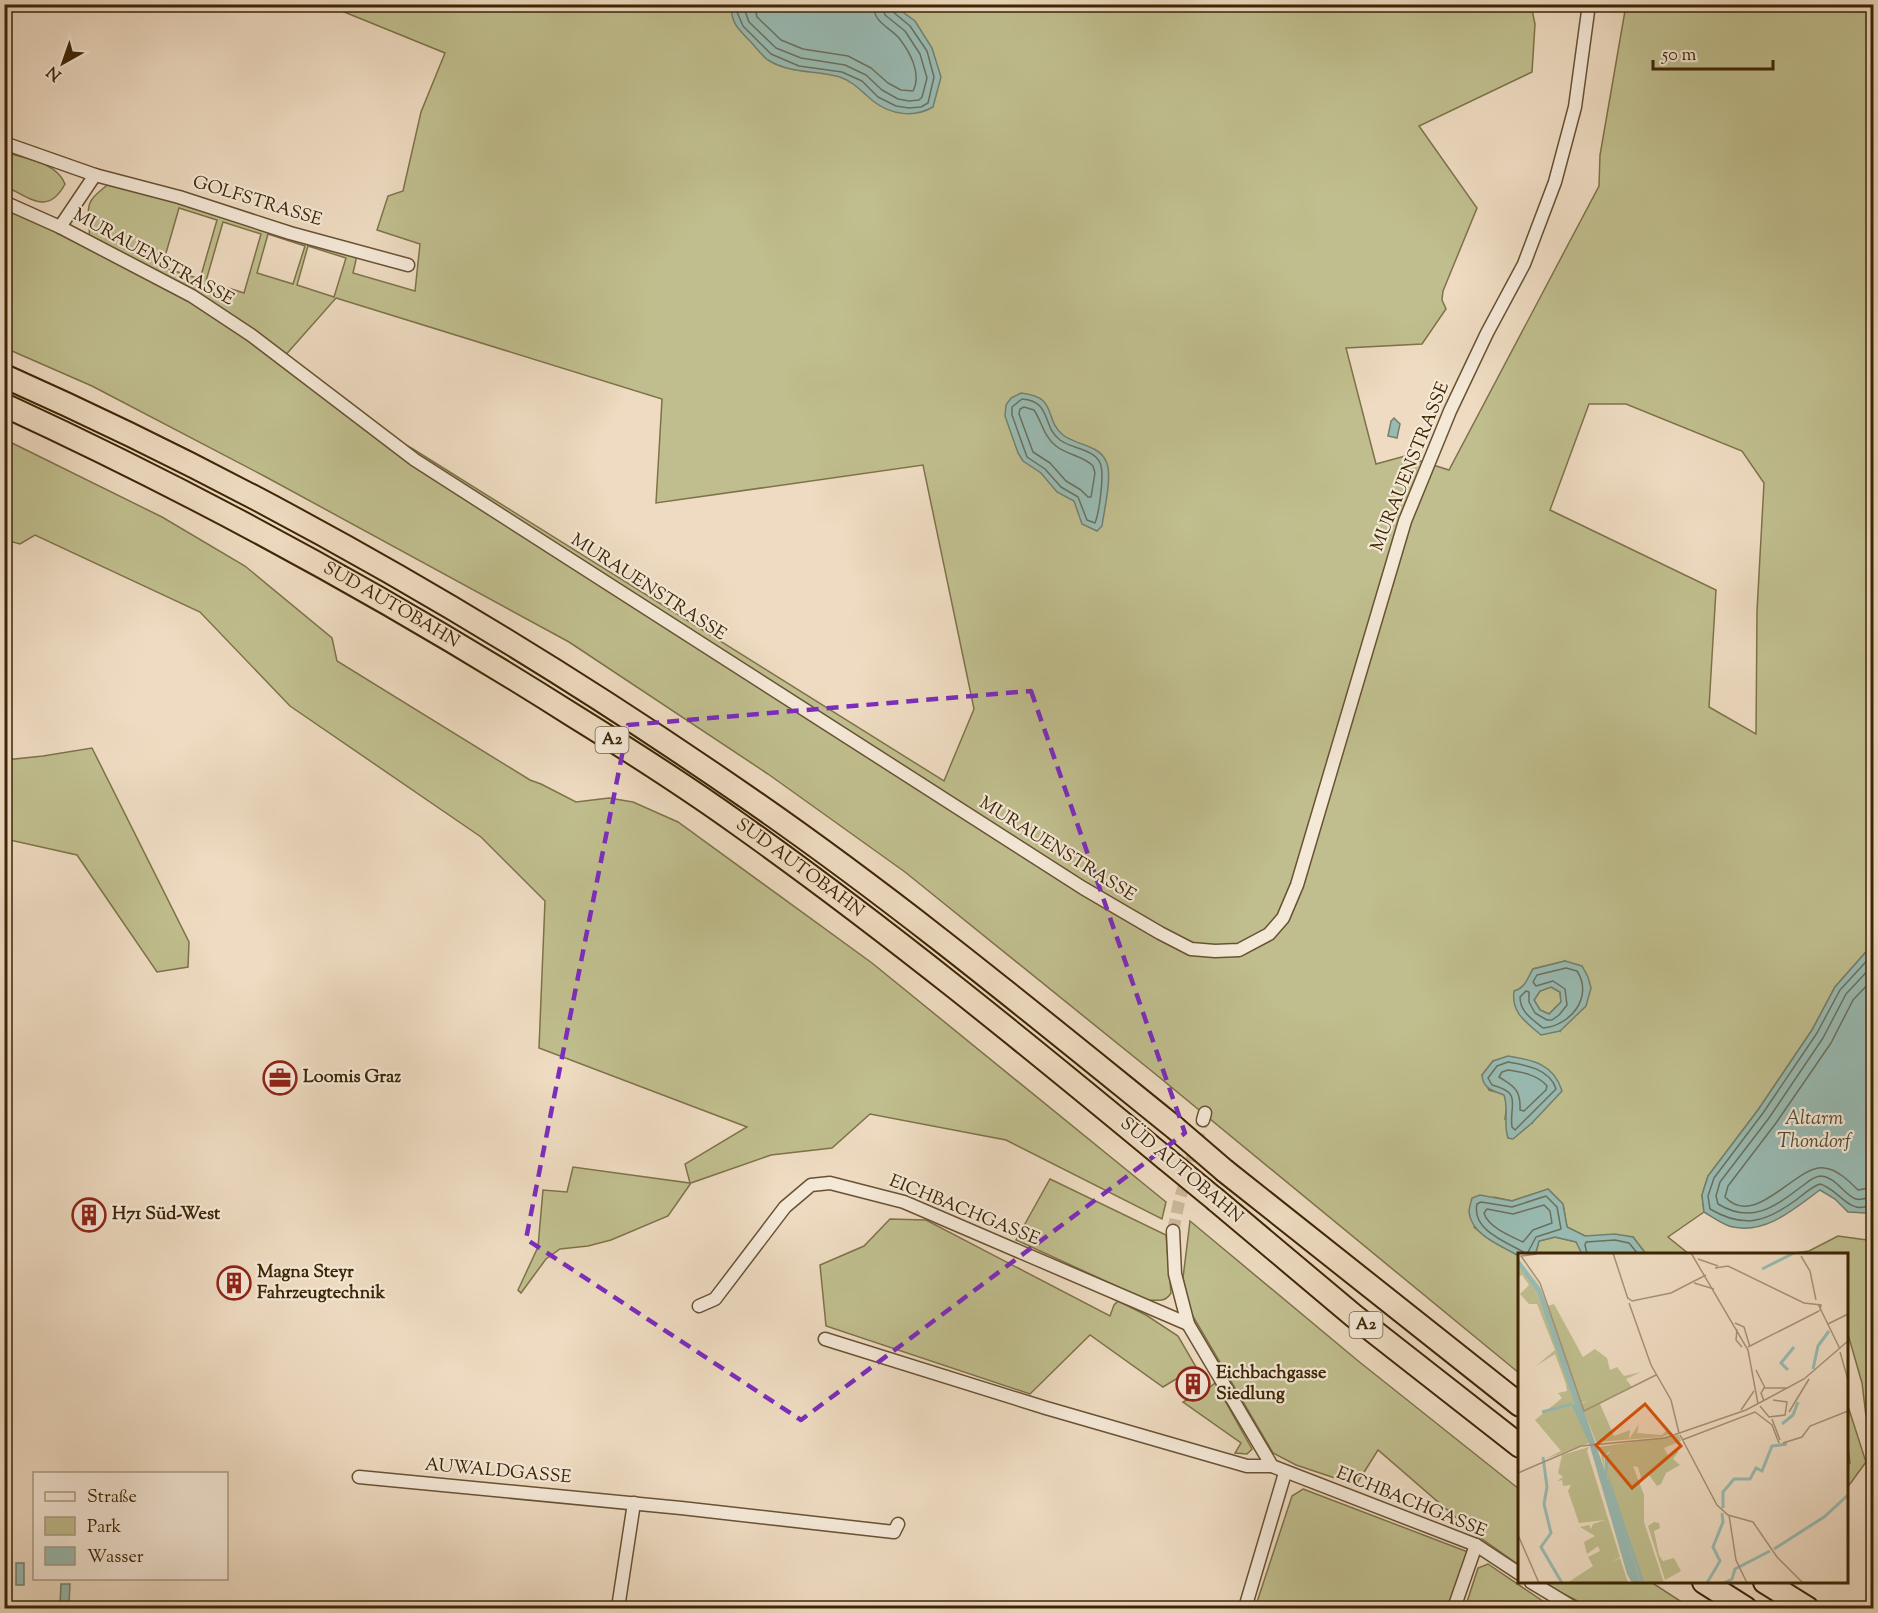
<svg xmlns="http://www.w3.org/2000/svg" width="1878" height="1613" font-family="'Sorts Mill Goudy',serif">
  <style>
    .green { fill: #c0be8e; stroke: #7e7249; stroke-width: 1.5; fill-rule: evenodd }
    .water { fill: #99bbb3; stroke: #747f6d; stroke-width: 1.5; fill-rule: evenodd }
    .lines { fill: none; stroke-linecap: round; stroke-linejoin: round }
    .shore { stroke: #6b705c; stroke-width: 1.5 }
    .street-tunnel { stroke: #cbb79b; stroke-width: 12; stroke-dasharray: 12 6; stroke-linecap: butt }
    .street-casing { stroke: #695233; stroke-width: 15 }
    .highway-casing { stroke: #3d2504; stroke-width: 26 }
    .street { stroke: #f4e8d7; stroke-width: 12 }
    .highway { stroke: #eedbc1; stroke-width: 22 }
    .highway-bridge-casing { stroke: #3d2504; stroke-width: 26; stroke-linecap: butt }
    .highway-bridge { stroke: #eedbc1; stroke-width: 22 }
    .marked { fill: none; stroke: #7b2cbf; stroke-width: 4.5; stroke-dasharray: 12 8; stroke-linejoin: round }
    .labels { text-anchor: middle; dominant-baseline: central; stroke-width: 4.5; stroke-linejoin: round; paint-order: stroke }
    .shield { fill: #f4e8d7; stroke: #746043; stroke-width: 1.5 }
    .shield-label { font-size: 16px; font-weight: bold; fill: #3d2504 }
    .street-label { font-size: 18px; fill: #3d2504; stroke: #f4e8d7 }
    .poi-label { font-size: 18px; font-weight: bold; fill: #3d2504; stroke: #f4e8d7; text-anchor: start }
    .water-label { font-size: 20px; font-style: italic; fill: #544a30; stroke: #f4e8d7 }
    .inset-river { fill: none; stroke: #99bbb3; stroke-width: 3 }
    .inset-road { fill: none; stroke: #a79275; stroke-width: 1.5 }
    .view { fill: #d7540b; fill-opacity: 0.15; stroke: #d7540b; stroke-width: 3 }
    .inset-edge { fill: none; stroke: #3d2504; stroke-width: 3 }
  </style>
  <rect width="100%" height="100%" fill="#eedbc1"/>
  <filter id="stains"><feTurbulence type="fractalNoise" baseFrequency=".00333" numOctaves="4"/><feColorMatrix values="0 0 0 0 .2 0 0 0 0 .09 0 0 0 0 .02 0 0 0 .5 -.17"/></filter>
  <radialGradient id="worn" r=".72"><stop offset=".6" stop-color="#630" stop-opacity="0"/><stop offset="1" stop-color="#630" stop-opacity=".3"/></radialGradient>
  <g class="green">
    <path d="M327,5H1531L1535,24L1532,72L1419,126L1477,208L1443,291L1442,300L1446,309L1422,344L1346,348L1376,464L1405,456L1449,470L1599,186L1600,155L1626,5H1873V944L1835,987L1812,1030L1758,1110L1708,1176L1702,1195L1704,1212L1668,1237L1689,1254H1646L1633,1237L1585,1236L1567,1227L1563,1204L1548,1189L1512,1201L1494,1197L1474,1227L1489,1239L1519,1256V1373L1159,1077L905,872L768,774L569,642L266,477L92,386L5,348V202L89,242C92,204 77,207 114,180L358,251L353,273L415,291L420,244L377,230L388,196L403,191L421,112L445,53ZM179,208L217,220L200,279L162,267ZM223,222L261,234L244,293L206,281ZM268,234L305,246L293,284L257,273ZM308,246L346,258L334,297L297,285ZM336,298L662,399L656,503L923,465L974,709L944,781L413,449L361,420L283,358ZM1589,404H1626L1742,451L1764,483L1757,611L1756,734L1709,707L1716,590L1550,510ZM1565,961L1560,1031L1519,990L1527,982L1533,969ZM1493,1061L1532,1123L1505,1119L1507,1104L1504,1094L1489,1090L1482,1075Z"/>
    <path d="M5,152C25,159 57,162 65,184C48,216 30,198 5,186Z"/>
    <path d="M4,439L162,517L245,566L332,638L337,661L530,780L541,784L576,802L609,798L633,802L678,822L872,963L1166,1202L1162,1219L1006,1140L870,1114L832,1148L771,1155L691,1183L668,1216L611,1240L588,1246L560,1249L546,1259L521,1293L518,1290L538,1247L543,1190L567,1192L573,1167L690,1183L685,1164L747,1127L539,1048L545,901L481,837L290,706L200,612L35,535L20,544L5,540Z"/>
    <path d="M92,748L189,942L188,967L157,972L77,855L5,839V760L43,756Z"/>
    <path d="M1551,987L1560,992L1561,1002L1549,1014L1540,1010L1534,1000L1540,991Z"/>
    <path d="M1050,1179L1166,1235L1171,1293C1165,1303 1157,1300 1147,1300L1016,1240Z"/>
    <path d="M890,1219L926,1220L1110,1316L1114,1305L1118,1301L1146,1315L1178,1336L1196,1367L1163,1387L1090,1335L1030,1394L826,1326L820,1265L864,1246Z"/>
    <path d="M1190,1221L1357,1360L1519,1489V1565L1475,1534L1378,1450L1356,1485L1296,1465L1273,1453L1191,1313L1183,1278Z"/>
    <path d="M1873,1235V1425L1866,1416L1862,1383L1847,1331L1846,1254H1787L1809,1251L1838,1236L1867,1240Z"/>
    <path d="M1555,1237L1577,1242L1582,1254H1527L1536,1252L1539,1241Z"/>
    <path d="M1215,1383L1252,1449L1247,1454L1235,1453L1241,1443L1183,1402L1209,1388Z"/>
    <path d="M1846,1400L1866,1462L1847,1488V1466L1850,1463L1847,1440Z"/>
    <path d="M1303,1489L1468,1552L1448,1608H1255L1292,1496Z"/>
    <path d="M1488,1564L1553,1608H1465L1478,1568Z"/>
    <path d="M1544,1582H1651L1691,1608H1591L1560,1592Z"/>
  </g>
  <g class="water">
    <path d="M732,5H893L915,21L932,48L941,77L933,107C914,118 891,115 873,101C862,92 854,82 840,77C816,70 790,74 768,60C761,55 755,46 749,40C738,29 730,22 732,5Z"/>
    <path d="M1021,393C1059,397 1043,419 1063,435C1076,445 1099,445 1106,461C1113,475 1104,510 1102,526L1097,531L1082,524L1074,501L1057,492L1041,473L1023,461L1018,453L1005,416L1006,405L1011,398Z"/>
    <path d="M1394,418L1400,424L1397,438L1388,436L1391,421Z"/>
    <path d="M1873,944V1208L1866,1213L1848,1212L1835,1199L1820,1190C1795,1208 1767,1234 1733,1227C1723,1225 1713,1217 1704,1212L1702,1195L1708,1176L1758,1110L1812,1030L1835,987Z"/>
    <path d="M1565,961L1582,966L1588,977L1591,988L1586,1006L1560,1031L1541,1035C1526,1022 1511,1013 1514,991C1526,988 1527,978 1533,969ZM1551,987L1560,992L1561,1002L1549,1014L1540,1010L1534,1000L1540,991Z"/>
    <path d="M1508,1056C1533,1060 1554,1064 1562,1091L1532,1123L1513,1139L1508,1138C1503,1123 1509,1109 1504,1095C1492,1090 1483,1089 1482,1075L1493,1061Z"/>
    <path d="M1548,1189L1563,1204L1567,1227L1585,1236L1615,1234L1633,1237L1646,1254H1582L1576,1242L1555,1237L1539,1241L1536,1252L1519,1256C1502,1246 1471,1235 1469,1212C1469,1208 1471,1202 1472,1198L1480,1195L1512,1201Z"/>
    <rect x="16" y="1563" width="8" height="22"/>
    <path d="M61,1584H70L69,1603H60Z"/>
  </g>
  <g class="lines">
    <g class="shore">
      <path d="M738,4L737,12L743,26L771,54L799,66L842,72L862,81L878,97L896,106L909,108L921,107L928,103L934,77L927,51L910,26L892,11L890,4"/>
      <path d="M745,4V11L749,22L776,48L801,58L845,65L866,75L882,90L898,99L909,101L919,100L922,97L927,78L920,54L905,31L885,15L882,4"/>
      <path d="M754,4L757,17L781,40L803,49L848,56L871,68L888,83L901,90L913,91C922,74 910,52 899,38C888,26 874,23 873,4"/>
      <path d="M1022,399C1052,401 1042,427 1060,440C1072,449 1094,449 1100,463C1105,473 1099,513 1095,523L1087,520L1078,497L1061,487L1045,469L1027,457L1012,415V407Z"/>
      <path d="M1024,407L1034,410C1042,422 1044,437 1056,446C1067,455 1084,456 1093,466L1095,473L1091,497H1088L1081,490L1066,481L1050,463L1033,452L1019,414L1020,409Z"/>
      <path d="M1874,953L1840,990L1817,1033L1763,1113L1714,1178L1708,1196L1710,1209C1744,1229 1766,1222 1796,1200C1804,1194 1811,1187 1820,1184C1836,1188 1848,1211 1864,1207C1867,1206 1870,1204 1874,1204"/>
      <path d="M1874,964L1846,994L1823,1038L1769,1118L1720,1182L1716,1196L1718,1204C1751,1224 1773,1208 1801,1187C1807,1183 1813,1176 1821,1176C1836,1177 1845,1196 1856,1199C1861,1201 1868,1197 1874,1196"/>
      <path d="M1566,968L1577,971C1594,997 1570,1026 1543,1028C1532,1019 1520,1012 1520,997L1526,991L1529,992V1002L1535,1013L1547,1020H1552L1559,1015L1567,1005L1565,989L1553,981L1536,986L1533,982L1537,975Z"/>
      <path d="M1874,978L1853,1000L1831,1043L1776,1123L1728,1186L1725,1197C1756,1230 1796,1164 1824,1168C1837,1169 1849,1181 1858,1190L1874,1187"/>
      <path d="M1508,1062C1526,1065 1550,1069 1556,1089L1515,1130L1512,1127C1509,1104 1523,1093 1492,1085L1488,1078L1497,1066Z"/>
      <path d="M1508,1070C1522,1072 1538,1075 1547,1086L1546,1090L1524,1111L1520,1110C1521,1089 1513,1086 1499,1077L1502,1072Z"/>
      <path d="M1546,1196L1557,1207L1561,1229L1536,1237L1527,1254C1509,1243 1471,1231 1477,1204L1481,1202L1512,1207Z"/>
      <path d="M1544,1205L1550,1211L1552,1223L1533,1230L1523,1242C1510,1236 1488,1227 1484,1213L1487,1209L1513,1214Z"/>
      <path d="M1587,1254L1585,1245L1586,1242L1615,1240L1629,1243L1638,1254"/>
    </g>
    <path class="street-tunnel" d="M1173,1231L1179,1202L1203,1120"/>
    <defs>
      <g id="street">
        <path d="M4,143L95,175L179,197L290,233L408,265"/>
        <path d="M4,202L60,227L192,296L251,335L415,460L1083,888L1160,933L1191,949L1215,951L1239,950L1269,934L1283,918L1297,885L1405,521L1450,411L1487,333L1524,264L1555,182L1575,107L1589,4"/>
        <path d="M60,227L95,175"/>
        <path d="M1203,1120L1205,1113"/>
        <path d="M1173,1231L1175,1274L1188,1324L1272,1466L1476,1545L1520,1574"/>
        <path d="M699,1306L715,1299L785,1207L811,1185L830,1183L904,1202L1188,1324"/>
        <path d="M825,1339L1046,1408L1247,1466H1272"/>
        <path d="M359,1477L681,1508L894,1532L898,1524"/>
        <path d="M1531,1582L1574,1608"/>
        <path d="M618,1608L634,1503"/>
        <path d="M1245,1608L1285,1473"/>
        <path d="M1454,1608L1476,1545"/>
      </g>
      <g id="highway">
        <path d="M4,376C265,492 514,636 748,798C896,900 1035,1015 1175,1128"/>
        <path id="s1" d="M4,405C201,496 391,600 574,716C629,750 684,785 737,823C885,928 1026,1043 1166,1159"/>
        <path d="M1225,1171L1520,1405"/>
        <path d="M1216,1200L1354,1316L1520,1446"/>
        <path d="M1704,1582L1745,1608"/>
        <path d="M1765,1582L1807,1608"/>
      </g>
    </defs>
    <use href="#street" class="street-casing"/>
    <use href="#highway" class="highway-casing"/>
    <use href="#street" class="street"/>
    <use href="#highway" class="highway"/>
    <defs>
      <g id="highway-bridge">
        <path d="M1175,1128L1225,1171"/>
        <path d="M1166,1159L1216,1200"/>
      </g>
    </defs>
    <use href="#highway-bridge" class="highway-bridge-casing"/>
    <use href="#highway-bridge" class="highway-bridge"/>
  </g>
  <path class="marked" d="M1031,691L1185,1133L801,1420L526,1239L628,725Z"/>
  <defs>
    <symbol id="office-ring" viewBox="-11 -11 22 22"><circle r="9.5" fill="#f4e8d7" stroke="#8f2418" stroke-width="1.5"/><path d="M-6-3h4V-5.5h4V-3h4V5H-6ZM-1-4.5V-3h2v-1.5ZM-6 0V1H6V0Z" fill="#8f2418"/></symbol>
    <symbol id="building-ring" viewBox="-11 -11 22 22"><circle r="9.5" fill="#f4e8d7" stroke="#8f2418" stroke-width="1.5"/><path d="M-4-6H4V6H1V3H-1V6H-4ZM-2.5-4.3h1.7v1.8h-1.7ZM.8-4.3h1.7v1.8H.8ZM-2.5-1h1.7V.8h-1.7ZM.8-1h1.7V.8H.8Z" fill="#8f2418"/></symbol>
  </defs>
  <g fill-rule="evenodd">
    <use href="#office-ring" x="261" y="1059" width="38" height="38"/>
    <use href="#building-ring" x="70" y="1196" width="38" height="38"/>
    <use href="#building-ring" x="215" y="1264" width="38" height="38"/>
    <use href="#building-ring" x="1174" y="1365" width="38" height="38"/>
  </g>
  <g class="labels">
    <g class="shield">
      <rect x="595.5" y="727" width="33" height="26" rx="4.5"/>
      <rect x="1349.5" y="1312" width="33" height="26" rx="4.5"/>
    </g>
    <g class="shield-label">
      <text x="612" y="740">A2</text>
      <text x="1366" y="1325">A2</text>
    </g>
    <g class="street-label">
      <text transform="translate(257 202) rotate(17)">GOLFSTRASSE</text>
      <text transform="translate(153 258) rotate(29)">MURAUENSTRASSE</text>
      <text transform="translate(1411 467) rotate(-68)">MURAUENSTRASSE</text>
      <text transform="translate(648 588) rotate(33)">MURAUENSTRASSE</text>
      <text stroke="none"><textPath href="#s1" startOffset="436">SÜD AUTOBAHN</textPath></text>
      <text transform="translate(1057 850) rotate(32)">MURAUENSTRASSE</text>
      <text stroke="none"><textPath href="#s1" startOffset="922">SÜD AUTOBAHN</textPath></text>
      <text transform="translate(1181 1171) rotate(40)">SÜD AUTOBAHN</text>
      <text transform="translate(964 1211) rotate(22)">EICHBACHGASSE</text>
      <text transform="translate(498 1472) rotate(5)">AUWALDGASSE</text>
      <text transform="translate(1411 1503) rotate(22)">EICHBACHGASSE</text>
    </g>
    <g class="poi-label">
      <text x="303" y="1078">Loomis Graz</text>
      <text x="112" y="1215">H71 Süd-West</text>
      <text x="257" y="1273">Magna Steyr<tspan x="257" dy="21">Fahrzeugtechnik</tspan></text>
      <text x="1216" y="1374">Eichbachgasse<tspan x="1216" dy="21">Siedlung</tspan></text>
    </g>
    <g class="water-label">
      <text x="1814" y="1119">Altarm<tspan x="1814" dy="23">Thondorf</tspan></text>
    </g>
  </g>
  <g transform="translate(1518 1253)">
    <rect width="330" height="330" fill="#eedbc1"/>
    <path d="M3,6L21,32L30,53L36,51L65,104L77,96L89,105L92,117L99,114L106,123L123,119L108,126L114,134L82,151L96,183L112,177L111,186L121,171L119,180L144,182L149,177L154,180L144,184L78,189L63,151L69,148L63,150L56,135L23,36ZM0,12L19,40L71,190L27,206L43,198L17,167L44,145L40,140L49,138L48,131L37,101L18,113L37,97L19,51H11L2,41L11,32L4,22L0,24ZM161,182L163,188L146,195L150,202L161,198L155,206L162,212L148,220L143,231L139,233L131,222L124,228L120,214L115,213L126,242V269L146,330H123L89,226L92,198L86,203L87,218L81,194ZM71,194L69,198L102,304L93,309L102,305L110,330H49L75,313L70,304L82,298L80,293L69,301L66,289L77,283L62,274L71,272L73,276L75,271L87,267L61,270L50,238L53,232L45,233L44,227L39,228L45,224L40,220L44,202ZM136,269L141,270L142,275L136,278L141,302L145,308L156,305L163,318L147,327L130,273Z" fill="#c0be8e"/>
    <path d="M0,5L23,36L87,218V203L92,200L89,226L123,330H114L109,321L71,190L53,151L57,152L19,40L0,12Z" fill="#99bbb3"/>
    <path class="inset-river" d="M244,16L276,0M295,116L300,93L311,78M270,117L263,110L276,94M24,159L54,151M264,171L275,162L280,149M25,204L29,234L26,251L33,280L23,294L44,330M90,226L125,330M205,255V239L216,226H232L238,215L244,218L254,193L269,191M256,296L306,264L330,242M189,330L202,308L195,294L205,269L204,260M206,330L214,326L217,316L252,298"/>
    <path class="inset-road" d="M95,0L110,46M173,0L230,97L240,151M19,1L3,3L22,30L66,158L138,122M283,3L292,18L298,47M180,6L200,13M197,15L210,13L286,50L303,52L302,58M176,30L196,36M110,45L114,48L153,40L188,22M111,50L133,112L153,147L161,180M300,51L322,96M217,70L226,74L232,94M310,71L330,61M219,76L218,87L224,94M230,94L301,58M322,99L330,127M238,117L247,135M246,148L243,140L246,135H270M242,153L251,164L267,162L269,149L255,147M223,157L236,138M271,159L291,126M254,166L262,187M162,182L199,252L210,262L235,269L259,304L285,330M164,187L237,159L254,172L261,190M265,190L284,184L292,173L330,158M0,220L63,193L147,185L228,157L286,126L330,88M211,262L218,307L229,330M0,282L21,330"/>
    <path class="view" d="M127,151L163,193L114,235L78,192Z"/>
    <rect width="330" height="330" class="inset-edge"/>
  </g>
  <rect width="1878" height="1613" fill="none" stroke="#eedbc1" stroke-width="24"/>
  <rect x="6" y="6" width="1866" height="1601" fill="none" stroke="#3d2504" stroke-width="3"/>
  <rect x="12" y="12" width="1854" height="1589" fill="none" stroke="#3d2504" stroke-width="1.5"/>
  <rect x="33" y="1472" width="195" height="108" fill="#f4e8d7" stroke="#ab9a83" stroke-width="1.5"/>
  <rect x="45" y="1492" width="30" height="9" fill="#f4e8d7" stroke="#ab9a83" stroke-width="1.5"/>
  <text x="87" y="1502" font-size="18" fill="#3d2504">Straße</text>
  <rect x="45" y="1517" width="30" height="18" fill="#c0be8e" stroke="#ab9a83" stroke-width="1.5"/>
  <text x="87" y="1532" font-size="18" fill="#3d2504">Park</text>
  <rect x="45" y="1547" width="30" height="18" fill="#99bbb3" stroke="#ab9a83" stroke-width="1.5"/>
  <text x="87" y="1562" font-size="18" fill="#3d2504">Wasser</text>
  <g transform="translate(63 63) rotate(220)" stroke="#f4e8d7" stroke-width="4.5" paint-order="stroke">
  <path d="M0-4.5L10 22L0 15L-10 22Z" fill="#3d2504"/>
  <text y="-9" font-size="16" font-weight="bold" text-anchor="middle" fill="#3d2504">N</text>
  </g>
  <path d="M1653 60v9h120v-9" fill="none" stroke="#3d2504" stroke-width="3"/>
  <text x="1662" y="60" font-size="18" fill="#3d2504" stroke="#f4e8d7" stroke-width="4.5" paint-order="stroke">50 m</text>
  <rect width="100%" height="100%" filter="url(#stains)"/>
  <rect width="100%" height="100%" fill="url(#worn)"/>
</svg>
